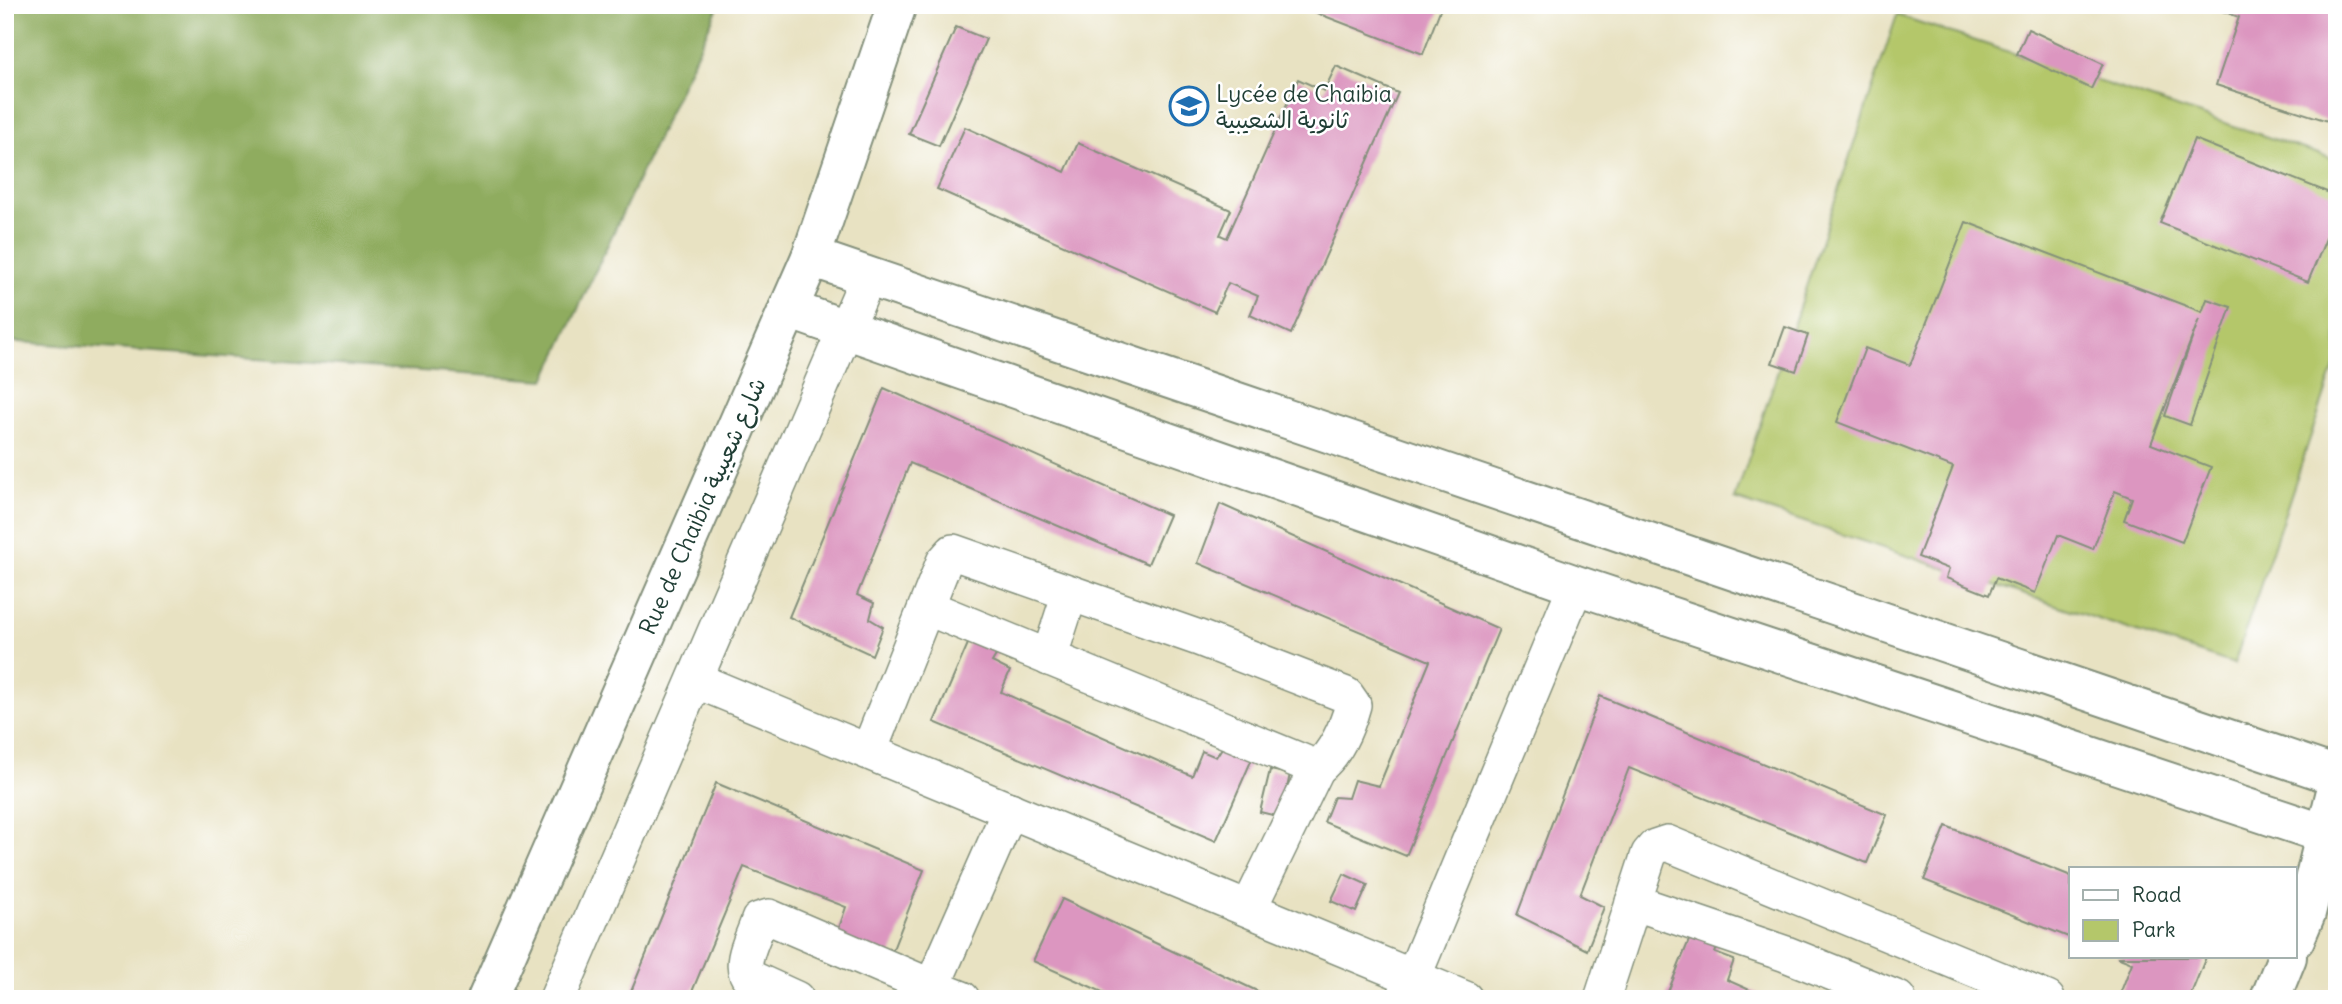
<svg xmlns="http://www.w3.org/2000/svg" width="2342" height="1004" font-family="Delius,'Playpen Sans Arabic',sans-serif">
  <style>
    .green { fill: #b4c76a; stroke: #6a824f; stroke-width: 2 }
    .forest { fill: #8fac5e; stroke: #577449; stroke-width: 2 }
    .building { fill: #dc96c0 }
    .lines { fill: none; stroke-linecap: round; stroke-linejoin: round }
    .street-casing { stroke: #84907b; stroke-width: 38 }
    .secondary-casing { stroke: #84907b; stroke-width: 42 }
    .street { stroke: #fff; stroke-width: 35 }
    .secondary { stroke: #fff; stroke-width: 38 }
    .labels { text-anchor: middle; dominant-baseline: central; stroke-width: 5; stroke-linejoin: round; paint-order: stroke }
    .poi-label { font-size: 23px; fill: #1f3d34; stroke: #fff; text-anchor: start }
    .street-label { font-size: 23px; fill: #1f3d34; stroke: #fff }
  </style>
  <rect width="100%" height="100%" fill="#fff"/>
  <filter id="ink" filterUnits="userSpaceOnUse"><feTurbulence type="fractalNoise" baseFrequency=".0143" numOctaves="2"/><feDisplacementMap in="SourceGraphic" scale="14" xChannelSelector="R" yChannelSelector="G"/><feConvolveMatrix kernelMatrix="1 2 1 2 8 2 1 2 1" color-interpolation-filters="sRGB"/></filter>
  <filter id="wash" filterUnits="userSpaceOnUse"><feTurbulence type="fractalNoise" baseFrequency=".00686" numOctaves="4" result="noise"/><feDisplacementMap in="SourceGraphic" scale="28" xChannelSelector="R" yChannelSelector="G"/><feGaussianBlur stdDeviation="1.57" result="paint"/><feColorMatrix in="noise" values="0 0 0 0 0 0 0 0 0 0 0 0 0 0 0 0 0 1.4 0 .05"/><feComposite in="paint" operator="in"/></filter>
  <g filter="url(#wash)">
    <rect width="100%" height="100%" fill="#e8e2c2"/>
    <path class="green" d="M1897,15L2337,160V358L2234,664L1735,499Z"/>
    <path class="forest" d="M5,5H719L545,380L5,341Z"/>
    <g id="blocks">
      <g class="building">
        <path d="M1296,5H1442L1423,54Z"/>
        <path d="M2205,5H2337V124L2216,85L2239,17Z"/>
        <path d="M956,27L986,39L939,146L909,134Z"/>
        <path d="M2028,29L2103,64L2091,89L2017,54Z"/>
        <path d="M1336,66L1398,93L1291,334L1250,315L1258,296L1228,283L1215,312L937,189L965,127L1065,172L1078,143L1231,210L1220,235L1227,238L1298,79L1324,91Z"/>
        <path d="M2194,139L2337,196V212L2308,282L2160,223Z"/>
        <path d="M1966,222L2202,312L2207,299L2231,307L2190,425L2165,416L2199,319L2151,444L2211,467L2182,542L2124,520L2132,498L2115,491L2093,549L2058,535L2035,593L1996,578L1989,595L1946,578L1949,569L1918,557L1953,467L1837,422L1865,348L1910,365Z"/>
        <path d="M1785,327L1808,335L1796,371L1772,363Z"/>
        <path d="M884,388L1169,515L1148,564L910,463L857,595L874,603L870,619L883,627L872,655L789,617Z"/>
        <path d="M1220,504L1499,629L1406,856L1324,822L1334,797L1348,798L1354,780L1379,786L1430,661L1198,563Z"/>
        <path d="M970,639L998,652L992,662L1010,671L1001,692L1192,776L1202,751L1216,757L1224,745L1252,759L1216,841L934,722Z"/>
        <path d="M1600,696L1887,815L1867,863L1629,768L1580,895L1604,907L1587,950L1517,915Z"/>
        <path d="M1270,770L1290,774L1281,817L1260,812Z"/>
        <path d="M716,783L924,870L888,962L835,940L846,907L744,867L689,999H628Z"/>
        <path d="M1946,826L2071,876V938L1924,880Z"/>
        <path d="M1344,874L1368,885L1356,912L1331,901Z"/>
        <path d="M1062,899L1274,999H1118L1033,961Z"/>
        <path d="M1694,928L1721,938L1715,953L1734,960L1727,980L1770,999H1665Z"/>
        <path d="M2117,957H2206L2189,999H2118L2132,963Z"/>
      </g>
    </g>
  </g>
  <g filter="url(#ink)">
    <use href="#blocks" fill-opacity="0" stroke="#84907b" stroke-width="2"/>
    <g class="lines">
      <defs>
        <g id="street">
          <path d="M1049,658L1070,593"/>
          <path d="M695,680L1465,999"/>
          <path d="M869,751L944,562L953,552L1199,638L1346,695L1353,705C1347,727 1335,755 1317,768L926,607"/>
          <path d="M1633,902L1786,954L1898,999"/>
          <path d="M1249,908L1317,768"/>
          <path d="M557,999L868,277"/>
          <path d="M796,999L750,978C737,964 754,937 759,920L769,917L932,987"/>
          <path d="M962,999L932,987L1010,810"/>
          <path d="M1404,999L1576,585"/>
          <path d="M1602,999L1649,854L1655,847L1667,843L2047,999"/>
        </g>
        <g id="secondary">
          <path d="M811,257L2337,776"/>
          <path d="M788,309L1576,585L2337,838"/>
          <path d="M2295,939L2306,913L2337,787"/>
          <path d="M487,999L811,257L897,5"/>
          <path d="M2270,999L2287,957"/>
        </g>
      </defs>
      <use href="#street" class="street-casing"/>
      <use href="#secondary" class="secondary-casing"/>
      <use href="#street" class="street"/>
      <use href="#secondary" class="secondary"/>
    </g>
  </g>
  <defs>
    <symbol id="school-ring" viewBox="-11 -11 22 22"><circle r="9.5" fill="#fff" stroke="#1f6fb2" stroke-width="1.5"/><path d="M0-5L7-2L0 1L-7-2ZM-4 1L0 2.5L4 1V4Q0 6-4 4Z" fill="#1f6fb2"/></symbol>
  </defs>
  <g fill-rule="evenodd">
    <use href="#school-ring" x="1167" y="84" width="44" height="44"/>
  </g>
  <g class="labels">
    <g class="poi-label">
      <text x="1216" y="93">Lycée de Chaibia<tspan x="1216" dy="26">ثانوية الشعيبية</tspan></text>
    </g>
    <g class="street-label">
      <text transform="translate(702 506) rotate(-66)">Rue de Chaibia شارع شعيبية</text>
    </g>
  </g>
  <rect width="2342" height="1004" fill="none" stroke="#fff" stroke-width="28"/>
  <rect x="2069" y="867" width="228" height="91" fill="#ffffff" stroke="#a5b1ae" stroke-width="2"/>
  <rect x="2083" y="890" width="35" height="10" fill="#ffffff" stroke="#a5b1ae" stroke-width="2"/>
  <text x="2132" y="902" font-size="21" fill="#1f3d34">Road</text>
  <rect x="2083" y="920" width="35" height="21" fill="#b4c76a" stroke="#a5b1ae" stroke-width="2"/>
  <text x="2132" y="937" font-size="21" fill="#1f3d34">Park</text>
</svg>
